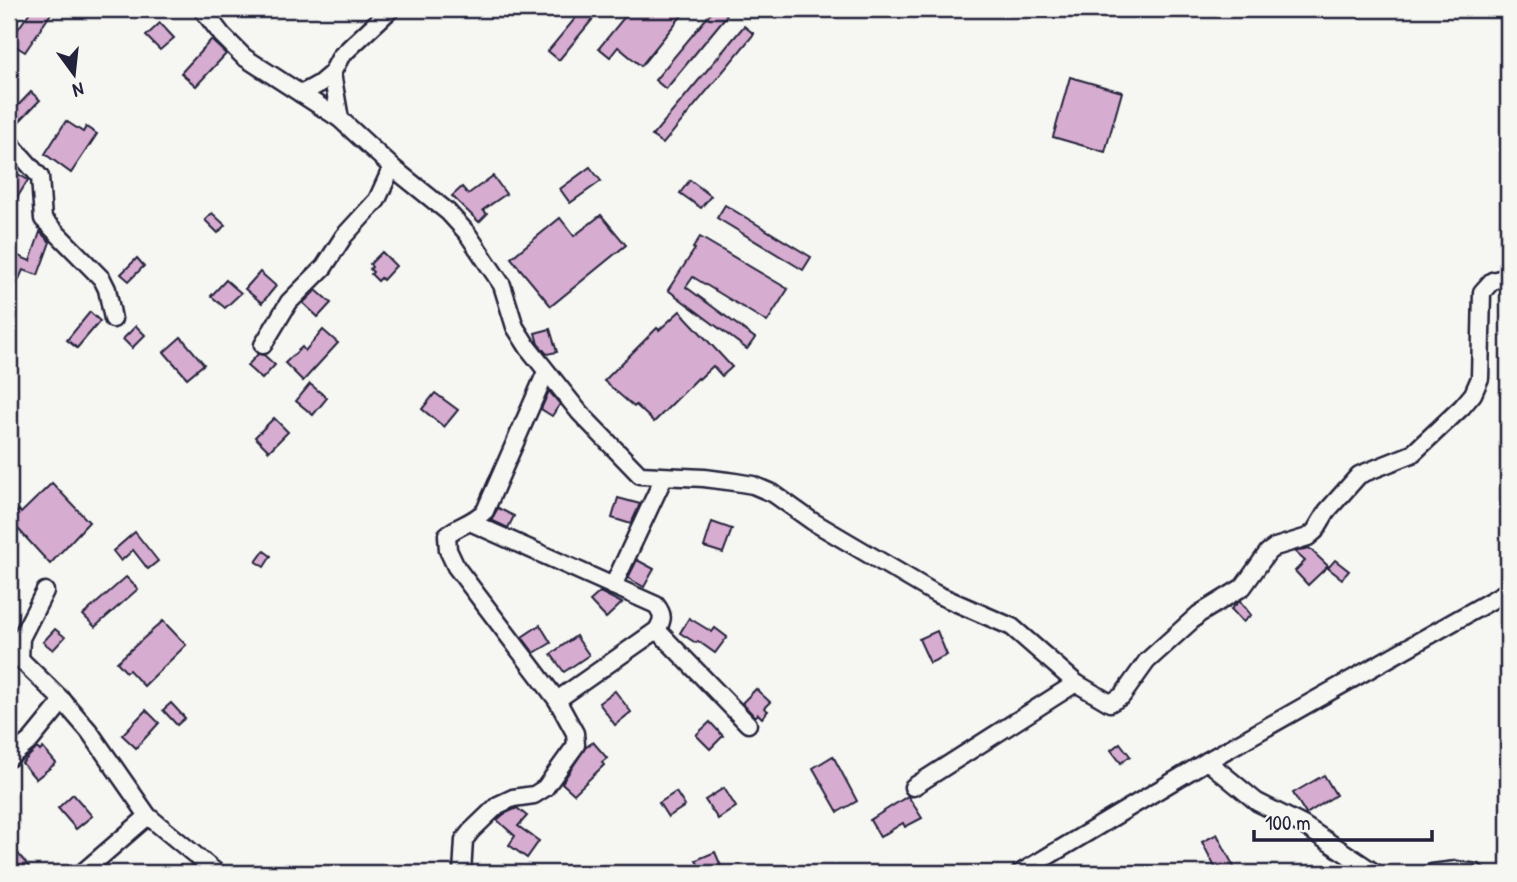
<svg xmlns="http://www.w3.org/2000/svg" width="1517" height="882" font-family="'Patrick Hand',sans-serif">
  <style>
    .building { fill: #d7acd1; stroke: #22223b; stroke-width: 2 }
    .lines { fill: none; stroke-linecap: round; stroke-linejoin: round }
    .minor-casing { stroke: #22223b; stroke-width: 21 }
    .minor { stroke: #f6f6f2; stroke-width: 16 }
  </style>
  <rect width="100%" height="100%" fill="#f6f6f2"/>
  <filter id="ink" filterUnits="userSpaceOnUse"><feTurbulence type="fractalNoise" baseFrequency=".0143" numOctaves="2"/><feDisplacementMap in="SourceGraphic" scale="14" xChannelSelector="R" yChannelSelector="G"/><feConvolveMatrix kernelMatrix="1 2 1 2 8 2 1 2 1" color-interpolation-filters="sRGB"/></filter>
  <g filter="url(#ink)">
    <g class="building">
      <path d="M32,9H54L25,52L9,42Z"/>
      <path d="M583,9H601L559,60L548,51Z"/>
      <path d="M631,9H687L641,66L618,47L610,57L599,48Z"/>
      <path d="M714,9H720L727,15L666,89L655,80Z"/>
      <path d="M160,23L174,38L160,50L146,36Z"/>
      <path d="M744,26L754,34L663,144L652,136Z"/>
      <path d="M211,40L226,54L196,86L181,73Z"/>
      <path d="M1070,77L1122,92L1105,152L1053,137Z"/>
      <path d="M31,92L40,100L9,132V115Z"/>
      <path d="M66,121L83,132L86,127L97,134L71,173L45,154Z"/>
      <path d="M590,167L601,181L570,203L560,189Z"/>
      <path d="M18,174L28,180L9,211V189Z"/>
      <path d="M493,176L506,194L483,210L487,214L479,222L452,196L462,187L468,194Z"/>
      <path d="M690,180L711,196L701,208L680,193Z"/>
      <path d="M725,205L811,257L803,270L717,218Z"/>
      <path d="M212,213L225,225L218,233L205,220Z"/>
      <path d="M601,215L626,245L551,306L511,258L560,218L574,236Z"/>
      <path d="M40,232L50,242L38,275L23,270L9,301V252L30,261Z"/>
      <path d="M700,237L788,289L767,322L693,277L686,287L755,338L747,349L668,290L695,249L693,248Z"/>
      <path d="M382,252L396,266L383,280L381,278L378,281L371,274L373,272L370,269L372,267L370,264Z"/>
      <path d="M137,258L144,266L129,281L121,274Z"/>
      <path d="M260,272L276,286L262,303L245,289Z"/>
      <path d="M226,280L241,293L225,308L211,296Z"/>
      <path d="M316,290L331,303L318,317L303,303Z"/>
      <path d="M680,311L732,367L722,376L713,366L699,379L698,378L654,422L636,405L634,407L604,381L657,328L659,330Z"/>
      <path d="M90,312L100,321L77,348L67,340Z"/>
      <path d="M136,326L145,335L132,348L123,339Z"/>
      <path d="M550,329L557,352L547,354L538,344L535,333Z"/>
      <path d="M323,330L338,343L303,381L285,363L302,347L305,351Z"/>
      <path d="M181,337L204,364L187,378L164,352Z"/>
      <path d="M258,354L264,355L275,365L262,379L247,366Z"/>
      <path d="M310,384L327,398L313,415L296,401Z"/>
      <path d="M549,391L560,404L552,416L541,409Z"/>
      <path d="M435,393L458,410L444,427L422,409Z"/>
      <path d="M274,418L288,432L269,451L255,437Z"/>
      <path d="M52,483L89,522L50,564L9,519L19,510L21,513Z"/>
      <path d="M618,498L640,504L631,524L612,518Z"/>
      <path d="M498,508L514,516L508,528L491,520Z"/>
      <path d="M712,522L732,529L723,553L704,547Z"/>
      <path d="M135,532L158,561L148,569L133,550L121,561L113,551Z"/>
      <path d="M1309,548L1328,566L1308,585L1295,571L1305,561L1295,552Z"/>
      <path d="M264,551L271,556L264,567L256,562Z"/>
      <path d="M637,560L654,569L644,587L628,578Z"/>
      <path d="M1335,560L1349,571L1342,579L1328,568Z"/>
      <path d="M126,577L138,589L95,627L83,615Z"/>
      <path d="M600,592L622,603L606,618L590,601Z"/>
      <path d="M1240,601L1251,615L1243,622L1231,609Z"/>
      <path d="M689,618L712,632L715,628L727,637L715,653L698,641L696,643L680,633Z"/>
      <path d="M163,621L186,645L144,686L129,670L126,672L117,662Z"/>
      <path d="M540,625L551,643L534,653L522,637Z"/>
      <path d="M55,629L65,637L53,650L43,642Z"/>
      <path d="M937,631L947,655L930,663L919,639Z"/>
      <path d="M576,636L589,655L564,672L551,654Z"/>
      <path d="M756,689L770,702L764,708L768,711L762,718L758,714L755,717L742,703Z"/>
      <path d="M615,691L631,712L615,725L599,703Z"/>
      <path d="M171,703L185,718L177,725L163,710Z"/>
      <path d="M146,710L159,723L136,748L122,735Z"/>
      <path d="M710,722L723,736L710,749L696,735Z"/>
      <path d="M593,742L607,758L602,762L604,765L574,794L562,783L585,748Z"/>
      <path d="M1120,743L1130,756L1121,763L1111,750Z"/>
      <path d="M37,748L40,751L43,748L56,763L36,779L22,763Z"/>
      <path d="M833,756L857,801L838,812L813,768Z"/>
      <path d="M1324,775L1336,795L1306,814L1293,793Z"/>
      <path d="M724,788L736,807L718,819L705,800Z"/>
      <path d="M676,792L685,806L668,817L659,803Z"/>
      <path d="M73,794L92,816L76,829L58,808Z"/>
      <path d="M908,796L922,818L905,827L903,823L880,837L870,820Z"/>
      <path d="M517,808L527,816L518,826L539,841L527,858L509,845L515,836L497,820L504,814Z"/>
      <path d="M1217,834L1237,873H1218L1202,842Z"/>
      <path d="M16,851L29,867L21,873H9V857Z"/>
      <path d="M715,852L724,873H702L696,860Z"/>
    </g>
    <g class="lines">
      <defs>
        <g id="minor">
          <path d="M202,9L222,35L244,57L340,119L392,167L448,212L467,233L502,285L515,327L529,349L580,413L640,475L704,478L735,482L753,485L774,494L812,521L936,594L1012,627L1076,683L1110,703L1122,696L1147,661L1199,614L1243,587L1268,552L1275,547L1308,537L1315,531L1327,511L1359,475L1412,454L1462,407L1473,394L1480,378L1482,292L1492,281L1508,277"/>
          <path d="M332,73L340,119"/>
          <path d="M301,94L319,84L332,73L341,56L391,9"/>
          <path d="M9,142L40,177L43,219L102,279L107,289L113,319"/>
          <path d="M263,345L289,302L324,267L344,236L377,200L392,167"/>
          <path d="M472,523L656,605C664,615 663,620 657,630L557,700"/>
          <path d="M613,586L664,477"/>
          <path d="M657,630L748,724"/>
          <path d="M9,656L20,659L63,701L89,731L148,816L217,873"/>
          <path d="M20,659L21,638L45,591"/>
          <path d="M9,758L31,740L63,701"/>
          <path d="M1207,761L1257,802L1303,825L1375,873"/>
          <path d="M913,787L1076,683"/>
          <path d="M82,873L148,816"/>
          <path d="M462,873L464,840L471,831L498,805L513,798L534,795L545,788L576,745L575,733L557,700L456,567L448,550L447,535C461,524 471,524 485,511L546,372"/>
          <path d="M1020,873L1207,761L1508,591"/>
          <path d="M1432,873L1456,870L1476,873"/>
        </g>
      </defs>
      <use href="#minor" class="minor-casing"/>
      <use href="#minor" class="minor"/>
    </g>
  </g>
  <rect width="1517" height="882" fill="none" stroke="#f6f6f2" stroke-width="35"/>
  <rect x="18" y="18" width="1482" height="847" fill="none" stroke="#22223b" stroke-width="2.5" filter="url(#ink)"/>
  <g transform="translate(74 74) rotate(165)" stroke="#f6f6f2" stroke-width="5" paint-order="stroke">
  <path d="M0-5L12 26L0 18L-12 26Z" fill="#22223b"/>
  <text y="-10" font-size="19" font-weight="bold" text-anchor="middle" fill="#22223b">N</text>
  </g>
  <path d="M1254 830v10h178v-10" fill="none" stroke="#22223b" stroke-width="3.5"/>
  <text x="1265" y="830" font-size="21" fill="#22223b" stroke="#f6f6f2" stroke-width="5" paint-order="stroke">100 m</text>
</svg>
